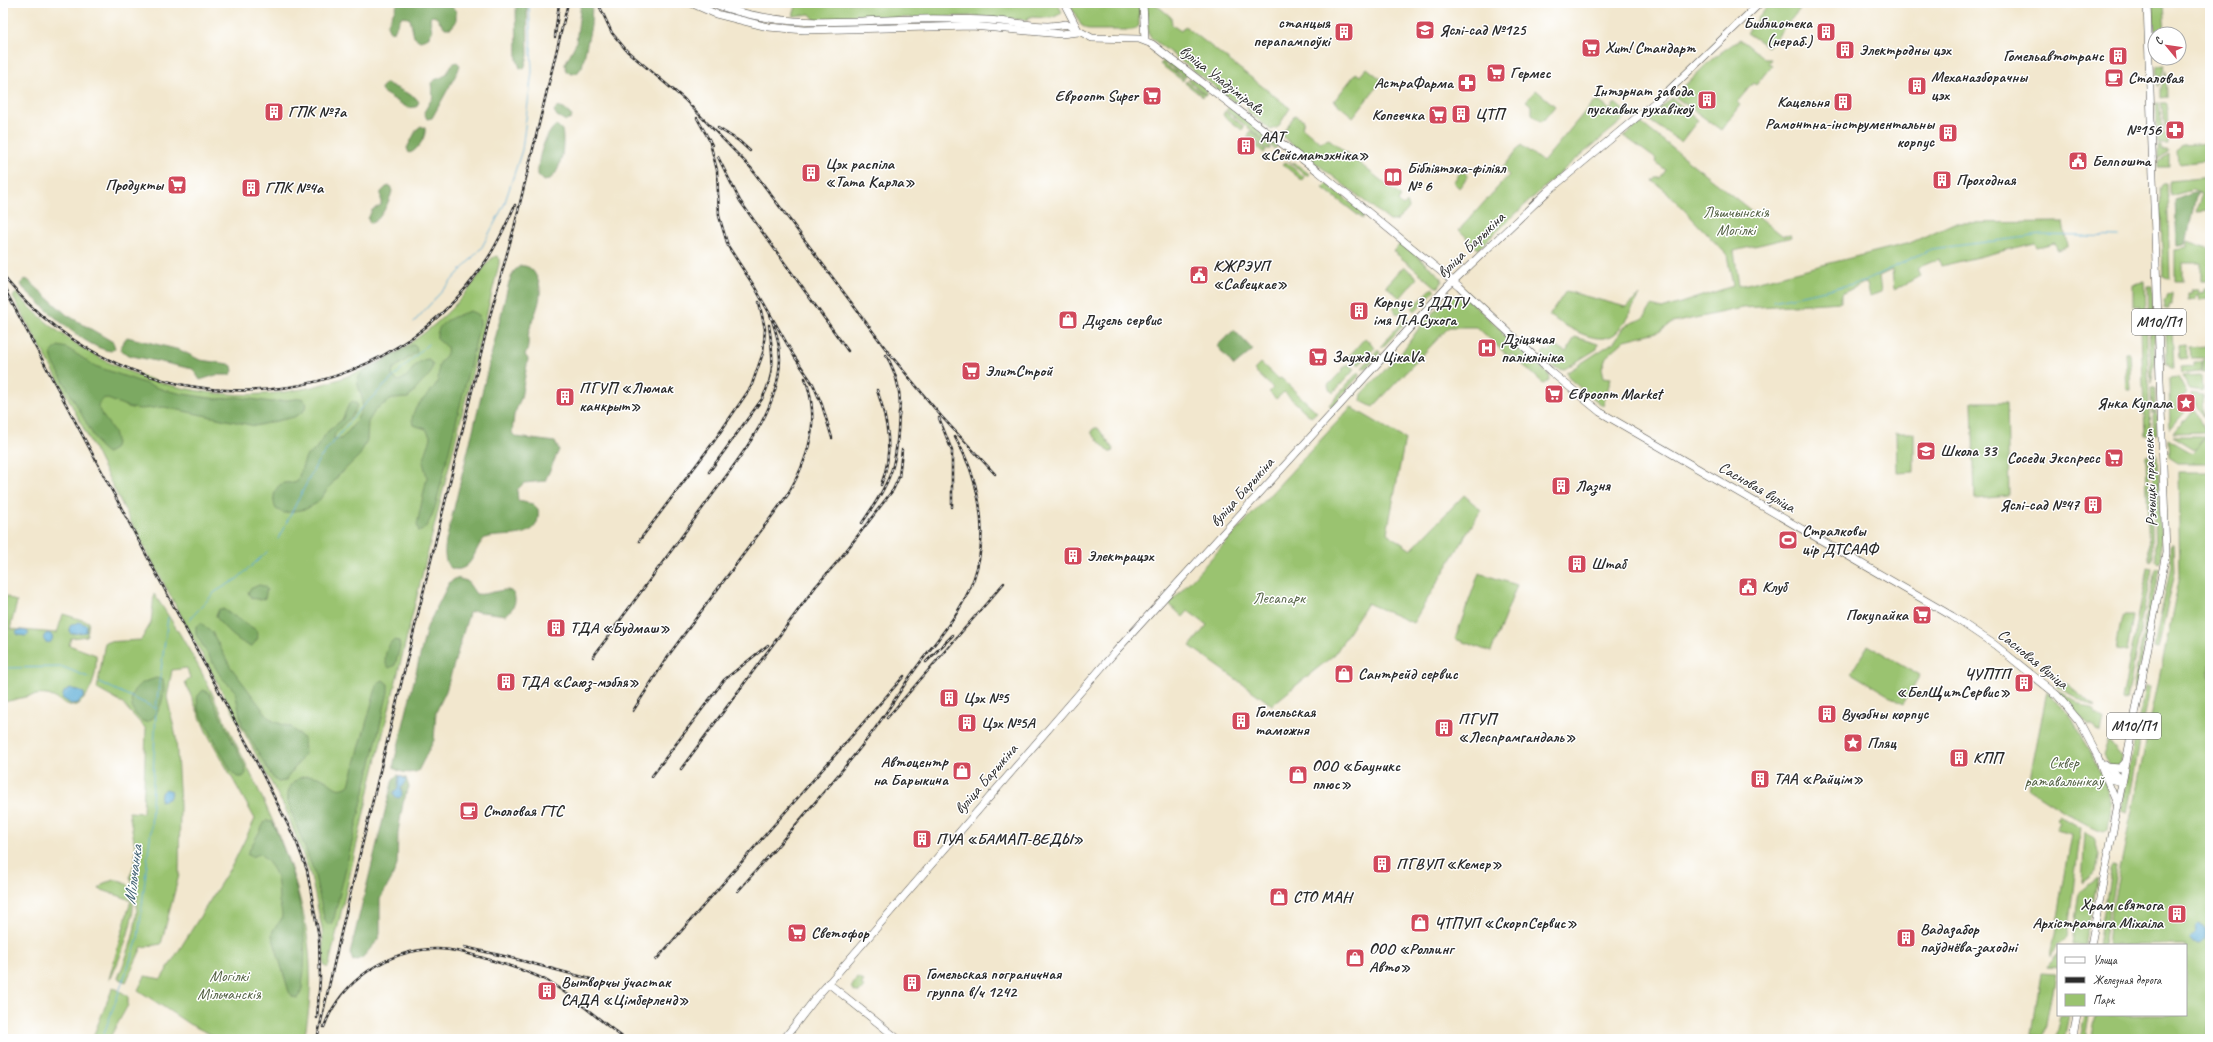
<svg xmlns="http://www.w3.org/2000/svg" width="2213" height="1042" font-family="Caveat,sans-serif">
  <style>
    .green { fill: #9ac370; stroke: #62774e }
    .forest { fill: #7ba962; stroke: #536a46 }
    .water { fill: #59aad4; stroke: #426a80 }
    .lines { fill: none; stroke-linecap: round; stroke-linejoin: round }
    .stream { stroke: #59aad4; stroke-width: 1 }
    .secondary-casing { stroke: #494743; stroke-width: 8 }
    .primary-casing { stroke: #494743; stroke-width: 8 }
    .secondary { stroke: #fff; stroke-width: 7 }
    .primary { stroke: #fff; stroke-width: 7 }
    .rail-casing { stroke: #2b2b2b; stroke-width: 2.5 }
    .rail { stroke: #fff; stroke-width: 1; stroke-dasharray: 3; stroke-linecap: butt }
    .labels { text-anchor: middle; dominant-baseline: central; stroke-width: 3; stroke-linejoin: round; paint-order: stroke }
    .shield { fill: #fff; stroke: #6b6b6b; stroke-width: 1 }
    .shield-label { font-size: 15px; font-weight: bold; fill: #2b2b2b }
    .poi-label { font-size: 16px; font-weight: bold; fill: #2b2b2b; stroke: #fff; text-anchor: start }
    .street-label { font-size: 16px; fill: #2b2b2b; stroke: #fff }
    .park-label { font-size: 16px; fill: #526043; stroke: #fff }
    .water-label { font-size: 17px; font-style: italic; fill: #3d5e6f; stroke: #fff }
  </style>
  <rect width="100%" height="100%" fill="#fff"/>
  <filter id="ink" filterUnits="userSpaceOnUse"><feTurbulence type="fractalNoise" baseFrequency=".025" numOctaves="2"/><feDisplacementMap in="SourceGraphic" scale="8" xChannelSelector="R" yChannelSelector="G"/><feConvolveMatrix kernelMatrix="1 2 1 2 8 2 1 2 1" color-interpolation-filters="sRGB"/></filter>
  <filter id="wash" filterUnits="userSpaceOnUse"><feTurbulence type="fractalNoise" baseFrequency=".012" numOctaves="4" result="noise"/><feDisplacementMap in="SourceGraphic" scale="16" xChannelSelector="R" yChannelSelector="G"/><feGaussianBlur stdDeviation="0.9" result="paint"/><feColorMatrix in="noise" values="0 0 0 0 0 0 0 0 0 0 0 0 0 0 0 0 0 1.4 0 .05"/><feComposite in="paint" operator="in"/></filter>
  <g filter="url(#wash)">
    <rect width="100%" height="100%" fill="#f2e7ce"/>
    <g class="green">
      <path d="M797,3H986L987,7L1009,3H1058L1062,13L1052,18L1028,17L1027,20L972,16L815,20L810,14L793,16Z"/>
      <path d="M1069,3H1139V26L1133,30H1089L1081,25Z"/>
      <path d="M1146,3H1154L1171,17L1172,25L1181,31L1185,26L1290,108L1278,127L1271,130L1248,112L1247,108L1250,103L1242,98L1236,103L1151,38L1148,33Z"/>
      <path d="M1770,3H1805L1768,47L1747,33Z"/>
      <path d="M2153,3H2163L2165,34H2155V44Z"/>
      <path d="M1740,39L1765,59H1771L1768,63L1772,65L1756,85L1753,83L1737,102L1740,105L1721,130L1674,96L1713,58Z"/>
      <path d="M1159,54L1187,74L1185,78L1157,56Z"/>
      <path d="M1162,62L1184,79L1183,81L1160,64Z"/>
      <path d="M2165,65L2158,87L2156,66Z"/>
      <path d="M1367,68L1382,80L1353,117L1334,101L1356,73L1360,76Z"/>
      <path d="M2166,70L2167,97L2161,98V89Z"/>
      <path d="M1191,78L1207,90L1206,95L1188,80Z"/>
      <path d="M1186,81L1205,95L1203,97L1185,83Z"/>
      <path d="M1536,90L1555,106L1542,122L1532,114V106L1526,101Z"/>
      <path d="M1672,98L1698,120L1681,142L1647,119Z"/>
      <path d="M1593,102H1600L1610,110L1615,103L1629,115L1556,176L1478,249L1459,230L1509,175L1502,169L1521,145L1543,162Z"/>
      <path d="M2161,103H2167L2168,133L2166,131Z"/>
      <path d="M2156,104H2159L2163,133L2168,136V144H2158Z"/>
      <path d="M1229,107L1278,144L1275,149L1226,110Z"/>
      <path d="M1225,111L1244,127L1242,130L1223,115Z"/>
      <path d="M1295,115L1304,120L1302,127L1320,142L1329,139L1398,194L1401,197L1398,201L1403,206L1407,202L1409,208C1404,214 1398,222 1390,221L1284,138L1282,134Z"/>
      <path d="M1641,123L1783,236L1791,235L1792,237L1734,251L1739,286L1910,243L1954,223L2063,222L2067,247L2057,250L2055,244L2037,248L2035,243L1941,266L1939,259L1917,268L1920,276L1894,290L1892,270L1879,276L1881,292L1870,296L1867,284L1864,283L1841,294V302L1742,308L1672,323L1661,331L1625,340L1606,357L1602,368L1604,377L1611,378L1603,406L1572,381L1566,373L1614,342L1626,325L1644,318L1652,306L1662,309L1733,286L1727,255L1667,192L1653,181L1656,178H1660L1666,170L1655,162L1656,159L1624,136Z"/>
      <path d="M1251,131L1270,147V149H1267L1248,135Z"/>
      <path d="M1248,137L1266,150L1264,153L1247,139Z"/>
      <path d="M2210,143V165L2204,161L2178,164L2177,151L2182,145Z"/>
      <path d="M2158,146H2161V150H2168V152L2158,159Z"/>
      <path d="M2169,154V167H2159V161Z"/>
      <path d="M1288,160L1292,164L1294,162L1309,174L1307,176Z"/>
      <path d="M1286,162L1304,177L1303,181L1282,164Z"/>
      <path d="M1462,171L1468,176L1459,188L1453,182Z"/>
      <path d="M2210,177V210L2196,211L2202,194L2192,190L2170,196V181Z"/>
      <path d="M1327,184L1362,212L1363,219L1323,188Z"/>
      <path d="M2163,184H2167L2170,279L2163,276L2160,188Z"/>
      <path d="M2188,241L2210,249V281H2201V263H2182V282H2175V249L2188,247Z"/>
      <path d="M1400,244L1404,245L1441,277L1442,282L1439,287H1436L1393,251Z"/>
      <path d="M497,256L499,258V264L372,778L329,965L327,968L324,965L322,928L311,876L286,810L135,530L65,392L13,297L16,293C120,406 295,431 420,336C442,320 461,300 477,278C482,271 488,258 497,256Z"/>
      <path d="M1404,266L1417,278L1400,298L1386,286Z"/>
      <path d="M2145,282L2150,435H2145L2140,306H2133V284Z"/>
      <path d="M2148,287H2152L2155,362L2151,384Z"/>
      <path d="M1432,288L1435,290L1415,311L1412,308Z"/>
      <path d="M2191,289H2199V293L2205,292V289H2210L2209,299L2200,300L2199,295H2196V299L2188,300V293H2192Z"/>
      <path d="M1566,291L1626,307L1640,295C1633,306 1627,320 1619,330C1601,351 1567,326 1549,316Z"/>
      <path d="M1451,294L1459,299L1463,294L1503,332L1502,334L1514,346L1516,344L1549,375L1550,379L1548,382L1543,383L1511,354L1508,356L1477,327H1449L1373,407L1361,401L1362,394L1402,352L1419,328Z"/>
      <path d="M2172,294V305H2169V309H2165L2164,299L2167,298V295Z"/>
      <circle cx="1398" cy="309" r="4.5"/>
      <path d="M1406,317L1409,319L1383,347L1381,346Z"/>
      <path d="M2166,327H2169V331H2172L2174,369H2171L2170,365H2167Z"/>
      <path d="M1575,337L1598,344L1597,349L1563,370L1553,367L1542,354L1545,350L1550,352L1553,345L1566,352Z"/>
      <path d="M1365,338L1375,347L1359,365L1349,356Z"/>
      <path d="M2186,345L2187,358L2179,359L2178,346Z"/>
      <path d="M2209,346V358H2191L2190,347Z"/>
      <path d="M1378,349L1380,353L1367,368H1362Z"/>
      <path d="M2125,352H2129L2131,390H2127Z"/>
      <path d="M2202,360H2210V371L2202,372Z"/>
      <path d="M2194,362H2201V371L2181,373L2180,367L2194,366Z"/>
      <path d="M1261,363L1278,379L1281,378L1317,412L1311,417L1284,392L1276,399L1269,392L1273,388L1254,370Z"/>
      <path d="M1349,365L1355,369L1333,393L1329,389L1328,385L1342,371L1343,368Z"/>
      <path d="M1358,372L1359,376L1332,407L1329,405Z"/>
      <path d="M2201,375L2202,392L2190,390L2182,376Z"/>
      <path d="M2178,377L2187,394L2179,398L2178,404L2180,409L2185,412L2170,429L2169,378Z"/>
      <path d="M2151,388H2155V409L2152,413Z"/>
      <path d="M2191,394L2203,396L2204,417L2191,396Z"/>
      <path d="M1972,402H2007L2009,496L1975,499Z"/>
      <path d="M1351,407L1405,439L1387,533L1411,550L1464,495L1481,510L1413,623L1367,603L1335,654L1272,705L1190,646L1207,625L1188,611L1183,617L1169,604Z"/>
      <path d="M2194,408L2205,432L2174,433Z"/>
      <path d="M2156,410L2157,434H2153L2152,415Z"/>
      <path d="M1095,428H1098L1113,449L1112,452H1109L1092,434V430Z"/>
      <path d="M1896,433H1914V472L1897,473Z"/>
      <path d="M2173,436H2204L2196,450Z"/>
      <path d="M2205,438H2210V463H2178L2169,457L2168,439L2192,453Z"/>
      <path d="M2156,454L2158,456L2161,557L2160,561L2157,563L2155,561L2153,456Z"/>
      <path d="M2149,455L2152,560L2150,562L2149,560L2146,456Z"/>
      <path d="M2178,472H2210V1019L2204,1039H2091L2096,1015H2186V945H2107L2110,918L2180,576Z"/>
      <path d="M2171,544H2174L2175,572L2158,649L2154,648L2171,565Z"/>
      <path d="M2148,567L2152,568L2127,699L2123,701L2122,699Z"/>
      <path d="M2157,567L2159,569L2135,690L2133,688L2155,569Z"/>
      <path d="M1479,573L1517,585L1491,652L1455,639Z"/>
      <path d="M154,594C166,612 178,630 188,648C206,678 220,711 235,742C283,838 327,929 304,1039H220L189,1024L138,990L145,976L161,979L234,862L255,819L206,731L185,682L190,678L187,668L172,670L167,697L176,737L180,806L179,875L161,944L142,947L126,982L118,978C130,949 138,928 137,896C136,889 131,883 130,876L135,862L136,852L129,812L143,813L146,729L122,703L97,689L105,642L141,640L151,623Z"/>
      <path d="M4,595L17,602L10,629L57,633L63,614L89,622L87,636L71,638L69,645L96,655C97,673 93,691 79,704C69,710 58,697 47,695C33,693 17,700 3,702Z"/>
      <path d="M2122,615H2133L2127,652L2116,650Z"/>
      <path d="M1868,645L1920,675L1903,704L1851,673Z"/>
      <path d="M2062,680L2095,706L2096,708L2057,687Z"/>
      <path d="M2145,687H2150L2127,813L2121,811Z"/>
      <path d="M2056,690L2095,712V715L2103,720L2100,733L2096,731L2093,726L2088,725Z"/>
      <path d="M2047,692L2069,714L2099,770L2112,803L2108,829L2105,831C2093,832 2041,796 2028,788Z"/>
      <path d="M2108,740L2122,757L2121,764L2116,767L2109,765L2103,756Z"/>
      <path d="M2059,815L2081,828L2067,938L2061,945H2058V948L2051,957L2072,834L2056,830L2060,822L2056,820Z"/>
      <path d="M2085,832L2094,837L2099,855L2096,872L2082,883Z"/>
      <path d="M2112,866L2117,867L2103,945H2098Z"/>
      <path d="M2098,878L2084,945H2072L2079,892Z"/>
      <path d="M114,880C155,879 119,961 111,978L109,979L131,900L99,889L104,883Z"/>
      <path d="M2058,954V968L2047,967Z"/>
      <path d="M2041,973L2055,974L2044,1035L2032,1034Z"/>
      <path d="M857,978L864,981L861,985L864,987L860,992H856L851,988Z"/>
      <path d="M113,987L128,996V1005L109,1039H92Z"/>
      <path d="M2060,1015H2069L2064,1039H2055Z"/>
      <path d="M2085,1015H2089L2085,1039H2080Z"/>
    </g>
    <g class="forest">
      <path d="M398,3H448L456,11V22L451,28H445L436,17L432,16L430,18L432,32L427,39L420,41L414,37L410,19L402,16L394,31L390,32L387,25Z"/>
      <path d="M516,3H527L528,56L524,69L520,68L517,60Z"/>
      <path d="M581,3H592L591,26L582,67L577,73L571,74L566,71L565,64L576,43Z"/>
      <path d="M457,62L460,65L458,71L432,118L427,119L424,112L433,97L431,83C435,78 442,79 446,74C451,69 449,64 457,62Z"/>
      <path d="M386,83L415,97L419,102L416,107L408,108L382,92L381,88Z"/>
      <path d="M557,107L564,109L572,116L571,119L566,121L557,116L554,111Z"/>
      <path d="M421,126L425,128C427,136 417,152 409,153L407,148L417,129Z"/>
      <path d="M555,126H558L562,130C565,144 562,179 544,181L538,175C537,160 544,136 555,126Z"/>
      <path d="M390,186L392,191C390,200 380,223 370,223L368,219L372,210L381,205V192L386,187Z"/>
      <path d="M2193,193H2199L2195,199L2186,244L2177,245L2175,200Z"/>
      <path d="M520,266C526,265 532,268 535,274C547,294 535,311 529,331C527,340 530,347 525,355L528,359L521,398L514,415L512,433L516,437L555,442L559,450L545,481L524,483L517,490L518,501L533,504L538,509C542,543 506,532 485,538C475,546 474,566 460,569C443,572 444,552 446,541L509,282L514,271Z"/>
      <path d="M24,279L28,280L67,315L113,342L115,348L111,351C84,348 43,306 23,288L21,284Z"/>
      <path d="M470,311L479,315L480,324L436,504C433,513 428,529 419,532L417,525L427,477L423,462L431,438L426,429L413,425C408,406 430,397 437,382C440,376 437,369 440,363C443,357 449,356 447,347L437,339C435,321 457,316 470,311Z"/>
      <path d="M1234,330L1253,350L1234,366L1217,346Z"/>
      <path d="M127,337L180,350L200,360L229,364L232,366L233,371L230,375H216L200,380L193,369L128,355L121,350V345Z"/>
      <path d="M412,345L416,346L417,352L393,369L392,376L398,381C412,378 413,359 429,359L433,365L430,374L408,398L392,399L376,409L368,422L367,440L360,455L338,476L317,503L306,509L284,513L276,509C272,501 273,486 284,483C289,482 293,484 297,482L306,456L314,451L328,431L342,420L349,404L353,401L357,404C356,419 333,428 334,439H341C350,430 363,415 362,402C362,389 351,382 364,371Z"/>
      <path d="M58,346L67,348L95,366L164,390L183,394L217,399L237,397L271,402L302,398L307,404L303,412L294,417L255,426L164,407L141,409L131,408L105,398L100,401L98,407C103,421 122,433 114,449L107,453L99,446L53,362L51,353Z"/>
      <path d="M456,578L467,581L476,594C488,596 503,587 511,591C519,598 514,609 506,615L474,611L469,613L446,691L436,712L434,740L418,771C411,774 400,773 394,768V763L427,627L449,583Z"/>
      <path d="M259,585L264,586L267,589L265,598L261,600L252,598L248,593L250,589Z"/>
      <path d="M219,609H223L256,630L258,638L252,646C241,645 221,626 216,616Z"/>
      <path d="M201,623L212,632L230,666L269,718L275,722L291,727L304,739L305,754L285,781L278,782L273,778L242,725L235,691L221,677L196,634V626Z"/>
      <path d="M393,640L399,641L400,647L395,665L389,668C381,661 387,646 393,640Z"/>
      <path d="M156,678L163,680C167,691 159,721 145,722C133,717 126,698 136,688C141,682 149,681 156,678Z"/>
      <path d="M383,680L388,684V692L334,918L331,924H327L324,918L314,872L288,803C285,781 304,770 323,779C328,781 332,786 337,788C341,789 345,788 349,785L376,688L378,683Z"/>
      <path d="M203,690L209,693L245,767L246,773L243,777H237L231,771L198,709L197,697Z"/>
      <path d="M397,775L406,778L409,787L403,803L398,832L397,865L392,878L380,899V933L377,941L362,958L353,961L350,953L393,779Z"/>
      <path d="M266,820L272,822C294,869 310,927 303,978C302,985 303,993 297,998L293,997L289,992L272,935C272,927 281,924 282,916C282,911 280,906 279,901C278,878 278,870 260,854L251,857L247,854Z"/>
    </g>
    <g class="water">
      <path d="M79,622L87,625L86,632L71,634L69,630L70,626Z"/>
      <path d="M19,630L27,631L29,634L26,636L18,635L16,632Z"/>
      <circle cx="48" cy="638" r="4.5"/>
      <path d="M70,688L84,693V697L78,703L71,704L62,698L64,692Z"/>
      <path d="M399,775L406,780L401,788L402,795L399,798L395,797L393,793L398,788Z"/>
      <path d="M166,789L172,791L169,799L160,801L161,793Z"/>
      <path d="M2197,924L2204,926L2207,931L2206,939L2201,944L2194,943L2190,938L2196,933L2195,926Z"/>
    </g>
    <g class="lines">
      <g class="stream">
        <path d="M1773,301L1863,282L1931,249L2042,235L2119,237"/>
        <path d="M414,322L482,247L504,205L522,150L532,71L529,3"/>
        <path d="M278,539L318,461L359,410L428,344"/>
        <path d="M189,620L215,592L237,579L267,552"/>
        <path d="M3,668L63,667L90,678"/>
        <path d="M99,682L155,708"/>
        <path d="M102,1039L138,939L151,829L156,708L168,617"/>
      </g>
    </g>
  </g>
  <g filter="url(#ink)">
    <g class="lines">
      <defs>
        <g id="secondary">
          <path d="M691,3L716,14L768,27L805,30L972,26L1061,34L1079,32"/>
          <path d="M712,3C793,35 867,16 950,19C966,20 983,19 999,21C1020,23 1046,29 1066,24L1092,38L1139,39L1152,44L1319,172L1460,287L1550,371L1600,412L1952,616L1995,645L2057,695L2079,721L2097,755L2104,773L2111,779L2122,782"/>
          <path d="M1064,3L1078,30"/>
          <path d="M1143,3L1145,40"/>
          <path d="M2105,765L2122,781"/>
          <path d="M828,983L898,1039"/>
        </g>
        <g id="primary">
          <path d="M2107,767L2120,768L2126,762"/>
          <path d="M2104,773L2118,806"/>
          <path d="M2091,945L2166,553L2147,3"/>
          <path d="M784,1039L815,999L1115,652L1447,287L1547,192L1666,93L1760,3"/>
          <path d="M2073,1039L2077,1015"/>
        </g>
      </defs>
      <use href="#secondary" class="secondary-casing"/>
      <use href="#primary" class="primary-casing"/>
      <use href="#secondary" class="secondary"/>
      <use href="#primary" class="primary"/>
      <defs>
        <g id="rail">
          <path d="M598,3L612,33L627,51L684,99L751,168L888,352L941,416L995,474"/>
          <path d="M555,37L559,3"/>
          <path d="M697,118L712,145"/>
          <path d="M718,128L739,141L750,151"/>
          <path d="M709,139L717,170L719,216L728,246L754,286L794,356L813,384L822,405L832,438"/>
          <path d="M718,157L740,201L848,351"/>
          <path d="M3,276C130,432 375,431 488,258C499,241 507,223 515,205"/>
          <path d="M3,286L254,757L297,843L307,870L319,937L320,979L317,1018"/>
          <path d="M886,355C897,374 902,395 899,417"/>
          <path d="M877,390C888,421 894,453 881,485"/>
          <path d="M939,418L952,451V507"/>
          <path d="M709,472L762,399C776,372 773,355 769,325"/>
          <path d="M786,497C809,459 821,421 805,378"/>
          <path d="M862,523C893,478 897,466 899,412"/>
          <path d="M639,541L712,444L751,387L763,353L765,329L759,302"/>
          <path d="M593,657L724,479C750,444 779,404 780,359C780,343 775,329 770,314"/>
          <path d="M926,662L953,635"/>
          <path d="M633,711L668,656L789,493"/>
          <path d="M887,718L1004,583"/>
          <path d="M681,769L816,586L839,560L893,490L899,477L902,450"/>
          <path d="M652,776L724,680L768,645"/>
          <path d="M738,891C781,842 824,794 864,743C883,720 898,693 916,668C939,637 967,607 977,568C988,525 978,476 955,437"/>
          <path d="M464,947L508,957L594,980"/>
          <path d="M656,960L904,676"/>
          <path d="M324,1027C341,981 388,949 437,949C455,949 473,955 490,960C510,966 529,971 547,981C575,997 599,1020 625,1039"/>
          <path d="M317,1039L344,920L490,316L514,228L568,3"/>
        </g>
      </defs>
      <use href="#rail" class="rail-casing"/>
      <use href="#rail" class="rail"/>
    </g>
  </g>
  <defs>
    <symbol id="school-square" viewBox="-11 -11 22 22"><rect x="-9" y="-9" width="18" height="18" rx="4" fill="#d1495b" stroke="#fff"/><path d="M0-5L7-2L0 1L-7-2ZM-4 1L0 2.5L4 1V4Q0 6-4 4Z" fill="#fff"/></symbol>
    <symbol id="building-square" viewBox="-11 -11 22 22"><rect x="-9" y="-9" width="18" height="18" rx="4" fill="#d1495b" stroke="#fff"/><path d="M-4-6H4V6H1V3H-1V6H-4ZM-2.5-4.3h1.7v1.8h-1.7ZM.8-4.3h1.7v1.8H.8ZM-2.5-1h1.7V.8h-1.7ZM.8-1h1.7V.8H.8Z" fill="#fff"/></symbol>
    <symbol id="supermarket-square" viewBox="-11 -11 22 22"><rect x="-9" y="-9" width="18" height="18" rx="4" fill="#d1495b" stroke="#fff"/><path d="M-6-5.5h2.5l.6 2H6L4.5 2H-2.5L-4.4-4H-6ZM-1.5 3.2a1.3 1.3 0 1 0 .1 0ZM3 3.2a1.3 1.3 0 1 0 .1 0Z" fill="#fff"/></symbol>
    <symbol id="cafe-square" viewBox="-11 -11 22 22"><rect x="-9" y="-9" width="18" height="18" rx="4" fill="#d1495b" stroke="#fff"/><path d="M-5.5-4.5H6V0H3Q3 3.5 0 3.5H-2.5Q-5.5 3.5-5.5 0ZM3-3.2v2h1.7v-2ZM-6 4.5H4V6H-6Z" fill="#fff"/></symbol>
    <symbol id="pharmacy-square" viewBox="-11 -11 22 22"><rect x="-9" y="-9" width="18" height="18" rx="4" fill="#d1495b" stroke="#fff"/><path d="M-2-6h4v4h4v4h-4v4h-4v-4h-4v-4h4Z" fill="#fff"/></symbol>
    <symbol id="civic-square" viewBox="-11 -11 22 22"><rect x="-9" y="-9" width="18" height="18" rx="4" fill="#d1495b" stroke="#fff"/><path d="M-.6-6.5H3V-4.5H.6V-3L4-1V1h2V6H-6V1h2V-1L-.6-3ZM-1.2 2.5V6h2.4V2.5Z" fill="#fff"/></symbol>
    <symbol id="library-square" viewBox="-11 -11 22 22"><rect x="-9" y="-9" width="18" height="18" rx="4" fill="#d1495b" stroke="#fff"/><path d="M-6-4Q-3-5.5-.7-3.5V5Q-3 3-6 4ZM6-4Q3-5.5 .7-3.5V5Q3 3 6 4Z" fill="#fff"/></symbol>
    <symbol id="shop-square" viewBox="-11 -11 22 22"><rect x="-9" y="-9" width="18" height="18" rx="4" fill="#d1495b" stroke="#fff"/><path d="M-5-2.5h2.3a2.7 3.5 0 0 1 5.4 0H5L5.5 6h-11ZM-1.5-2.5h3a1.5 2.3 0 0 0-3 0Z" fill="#fff"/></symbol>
    <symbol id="hospital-square" viewBox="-11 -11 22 22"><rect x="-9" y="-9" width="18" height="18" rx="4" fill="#d1495b" stroke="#fff"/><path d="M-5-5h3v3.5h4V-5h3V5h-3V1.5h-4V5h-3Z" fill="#fff"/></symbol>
    <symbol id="sight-square" viewBox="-11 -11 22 22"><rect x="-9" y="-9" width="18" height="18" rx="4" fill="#d1495b" stroke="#fff"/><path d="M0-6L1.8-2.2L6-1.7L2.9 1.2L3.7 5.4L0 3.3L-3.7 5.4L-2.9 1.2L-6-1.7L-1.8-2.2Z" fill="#fff"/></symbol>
    <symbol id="stadium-square" viewBox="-11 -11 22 22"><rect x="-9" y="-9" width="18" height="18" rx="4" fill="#d1495b" stroke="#fff"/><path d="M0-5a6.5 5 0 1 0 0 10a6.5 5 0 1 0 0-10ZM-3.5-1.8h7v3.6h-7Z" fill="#fff"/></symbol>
  </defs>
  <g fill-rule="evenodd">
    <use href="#school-square" x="1414" y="19" width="22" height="22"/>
    <use href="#building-square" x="1333" y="21" width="22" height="22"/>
    <use href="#building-square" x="1815" y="21" width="22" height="22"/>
    <use href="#supermarket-square" x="1580" y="37" width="22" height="22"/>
    <use href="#building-square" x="1834" y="39" width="22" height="22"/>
    <use href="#building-square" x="2107" y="45" width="22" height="22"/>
    <use href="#supermarket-square" x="1485" y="62" width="22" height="22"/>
    <use href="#cafe-square" x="2103" y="67" width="22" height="22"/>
    <use href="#pharmacy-square" x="1456" y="72" width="22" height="22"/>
    <use href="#building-square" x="1906" y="75" width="22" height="22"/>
    <use href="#supermarket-square" x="1141" y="85" width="22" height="22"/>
    <use href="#building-square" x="1696" y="89" width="22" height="22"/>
    <use href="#building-square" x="1832" y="91" width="22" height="22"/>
    <use href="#building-square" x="263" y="101" width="22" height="22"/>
    <use href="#building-square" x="1450" y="103" width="22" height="22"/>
    <use href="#supermarket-square" x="1427" y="104" width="22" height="22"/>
    <use href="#pharmacy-square" x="2164" y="119" width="22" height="22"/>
    <use href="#building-square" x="1937" y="122" width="22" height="22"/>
    <use href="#building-square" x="1235" y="135" width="22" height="22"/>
    <use href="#civic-square" x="2067" y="150" width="22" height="22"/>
    <use href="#building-square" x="800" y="162" width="22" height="22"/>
    <use href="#library-square" x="1382" y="166" width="22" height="22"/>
    <use href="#building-square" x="1931" y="169" width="22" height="22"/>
    <use href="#supermarket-square" x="166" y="174" width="22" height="22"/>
    <use href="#building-square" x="240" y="177" width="22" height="22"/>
    <use href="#civic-square" x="1188" y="264" width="22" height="22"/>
    <use href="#building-square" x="1348" y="300" width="22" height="22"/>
    <use href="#shop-square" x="1057" y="309" width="22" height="22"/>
    <use href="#hospital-square" x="1476" y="337" width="22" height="22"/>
    <use href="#supermarket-square" x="1307" y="346" width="22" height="22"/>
    <use href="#supermarket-square" x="960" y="360" width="22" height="22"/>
    <use href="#supermarket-square" x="1543" y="383" width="22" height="22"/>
    <use href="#building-square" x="554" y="386" width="22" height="22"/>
    <use href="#sight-square" x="2175" y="392" width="22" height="22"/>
    <use href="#school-square" x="1915" y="440" width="22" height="22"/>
    <use href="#supermarket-square" x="2103" y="447" width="22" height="22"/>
    <use href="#building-square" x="1550" y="475" width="22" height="22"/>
    <use href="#building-square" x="2082" y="494" width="22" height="22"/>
    <use href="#stadium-square" x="1777" y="529" width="22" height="22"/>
    <use href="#building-square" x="1062" y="545" width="22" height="22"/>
    <use href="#building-square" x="1566" y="553" width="22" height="22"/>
    <use href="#civic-square" x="1737" y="576" width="22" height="22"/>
    <use href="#supermarket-square" x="1911" y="604" width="22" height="22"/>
    <use href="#building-square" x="545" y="617" width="22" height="22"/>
    <use href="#shop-square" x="1333" y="663" width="22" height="22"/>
    <use href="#building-square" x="495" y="671" width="22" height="22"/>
    <use href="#building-square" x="2013" y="672" width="22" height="22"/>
    <use href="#building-square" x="938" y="687" width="22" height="22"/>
    <use href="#building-square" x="1816" y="703" width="22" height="22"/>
    <use href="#building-square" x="1230" y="710" width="22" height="22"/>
    <use href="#building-square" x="956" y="712" width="22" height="22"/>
    <use href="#building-square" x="1433" y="717" width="22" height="22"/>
    <use href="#sight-square" x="1842" y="732" width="22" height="22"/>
    <use href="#building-square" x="1948" y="747" width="22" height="22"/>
    <use href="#shop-square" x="951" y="760" width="22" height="22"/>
    <use href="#shop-square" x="1287" y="764" width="22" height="22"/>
    <use href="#building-square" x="1749" y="768" width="22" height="22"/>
    <use href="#cafe-square" x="458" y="800" width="22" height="22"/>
    <use href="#building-square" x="911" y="828" width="22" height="22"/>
    <use href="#building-square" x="1371" y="853" width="22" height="22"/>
    <use href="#shop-square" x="1268" y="886" width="22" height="22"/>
    <use href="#building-square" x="2166" y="903" width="22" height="22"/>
    <use href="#shop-square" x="1409" y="912" width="22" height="22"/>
    <use href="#supermarket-square" x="786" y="922" width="22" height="22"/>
    <use href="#building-square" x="1895" y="927" width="22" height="22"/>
    <use href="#shop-square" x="1344" y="947" width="22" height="22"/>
    <use href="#building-square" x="901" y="972" width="22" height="22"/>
    <use href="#building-square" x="536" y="980" width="22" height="22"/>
  </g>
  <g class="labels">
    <g class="shield">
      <rect x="2132" y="309" width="54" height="26" rx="3"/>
      <rect x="2107" y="713" width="54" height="26" rx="3"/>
    </g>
    <g class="shield-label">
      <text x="2159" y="322">М10/П1</text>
      <text x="2134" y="726">М10/П1</text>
    </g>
    <g class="poi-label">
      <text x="1330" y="23" text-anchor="end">станцыя<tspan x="1330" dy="18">перапампоўкі</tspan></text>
      <text x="1812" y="23" text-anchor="end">Библиотека<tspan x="1812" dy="18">(нераб.)</tspan></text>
      <text x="1439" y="30">Яслі-сад №125</text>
      <text x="1605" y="48">Хит! Стандарт</text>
      <text x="1859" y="50">Электродны цэх</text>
      <text x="2104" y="56" text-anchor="end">Гомельавтотранс</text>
      <text x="1510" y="73">Гермес</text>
      <text x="1931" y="77">Механазборачны<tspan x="1931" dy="18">цэх</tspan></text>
      <text x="2128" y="78">Сталовая</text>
      <text x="1453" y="83" text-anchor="end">АстраФарма</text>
      <text x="1693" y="91" text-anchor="end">Інтэрнат завода<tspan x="1693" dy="18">пускавых рухавікоў</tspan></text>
      <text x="1138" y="96" text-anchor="end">Евроопт Super</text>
      <text x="1829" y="102" text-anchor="end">Кацельня</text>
      <text x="288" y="112">ГПК №7а</text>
      <text x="1475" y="114">ЦТП</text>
      <text x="1424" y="115" text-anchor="end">Копеечка</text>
      <text x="1934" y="124" text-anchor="end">Рамонтна-інструментальны<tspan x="1934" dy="18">корпус</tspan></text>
      <text x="2161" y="130" text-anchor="end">№156</text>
      <text x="1260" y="137">ААТ<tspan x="1260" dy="18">«Сейсматэхніка»</tspan></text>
      <text x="2092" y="161">Белпошта</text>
      <text x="825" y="164">Цэх распіла<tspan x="825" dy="18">«Тата Карла»</tspan></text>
      <text x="1407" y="168">Бібліятэка-філіял<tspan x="1407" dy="18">№ 6</tspan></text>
      <text x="1956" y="180">Проходная</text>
      <text x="163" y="185" text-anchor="end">Продукты</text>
      <text x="265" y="188">ГПК №4а</text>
      <text x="1213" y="266">КЖРЭУП<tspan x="1213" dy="18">«Савецкае»</tspan></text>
      <text x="1373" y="302">Корпус 3 ДДТУ<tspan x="1373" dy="18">імя П.А.Сухога</tspan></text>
      <text x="1082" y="320">Дизель сервис</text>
      <text x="1501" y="339">Дзіцячая<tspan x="1501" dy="18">паліклініка</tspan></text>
      <text x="1332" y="357">Заужды ЦікаVа</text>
      <text x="985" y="371">ЭлитСтрой</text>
      <text x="579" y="388">ПГУП «Люмак<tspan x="579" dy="18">канкрыт»</tspan></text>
      <text x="1568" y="394">Евроопт Market</text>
      <text x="2172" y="403" text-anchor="end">Янка Купала</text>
      <text x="1940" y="451">Школа 33</text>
      <text x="2100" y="458" text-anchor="end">Соседи Экспресс</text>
      <text x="1575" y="486">Лазня</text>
      <text x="2079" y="505" text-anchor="end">Яслі-сад №47</text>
      <text x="1802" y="531">Стралковы<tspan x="1802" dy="18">цір ДТСААФ</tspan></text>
      <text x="1087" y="556">Электрацэх</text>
      <text x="1591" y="564">Штаб</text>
      <text x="1762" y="587">Клуб</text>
      <text x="1908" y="615" text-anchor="end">Покупайка</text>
      <text x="570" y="628">ТДА «Будмаш»</text>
      <text x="1358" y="674">Сантрейд сервис</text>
      <text x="2010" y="674" text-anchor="end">ЧУПТП<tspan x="2010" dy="18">«БелЩитСервис»</tspan></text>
      <text x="520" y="682">ТДА «Саюз-мэбля»</text>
      <text x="963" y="698">Цэх №5</text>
      <text x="1255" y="712">Гомельская<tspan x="1255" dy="18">таможня</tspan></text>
      <text x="1841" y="714">Вучэбны корпус</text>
      <text x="1458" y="719">ПГУП<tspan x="1458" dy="18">«Леспрамгандаль»</tspan></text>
      <text x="981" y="723">Цэх №5А</text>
      <text x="1867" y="743">Пляц</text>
      <text x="1973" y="758">КПП</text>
      <text x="948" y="762" text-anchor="end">Автоцентр<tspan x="948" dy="18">на Барыкина</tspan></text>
      <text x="1312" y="766">ООО «Бауникс<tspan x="1312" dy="18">плюс»</tspan></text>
      <text x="1774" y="779">ТАА «Райцім»</text>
      <text x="483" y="811">Столовая ГТС</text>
      <text x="936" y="839">ПУА «БАМАП-ВЕДЫ»</text>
      <text x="1396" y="864">ПГВУП «Кемер»</text>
      <text x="1293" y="897">СТО МАН</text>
      <text x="2163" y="905" text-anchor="end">Храм святога<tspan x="2163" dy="18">Архістратыга Міхаіла</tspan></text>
      <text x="1434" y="923">ЧТПУП «СкорпСервис»</text>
      <text x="1920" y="929">Вадазабор<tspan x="1920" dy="18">паўднёва-заходні</tspan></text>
      <text x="811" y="933">Светофор</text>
      <text x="1369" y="949">ООО «Роллинг<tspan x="1369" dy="18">Авто»</tspan></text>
      <text x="926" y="974">Гомельская пограничная<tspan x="926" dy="18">группа в/ч 1242</tspan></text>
      <text x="561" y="982">Вытворчы ўчастак<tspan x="561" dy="18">САДА «Цімберленд»</tspan></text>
    </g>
    <g class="street-label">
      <text transform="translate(1222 80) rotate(38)">вуліца Уладзімірава</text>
      <text transform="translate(1471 245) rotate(-44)">вуліца Барыкіна</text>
      <text transform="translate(2150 478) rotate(-92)">Рэчыцкі праспект</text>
      <text transform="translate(1757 487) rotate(30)">Сасновая вуліца</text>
      <text transform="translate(1242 492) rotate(-48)">вуліца Барыкіна</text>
      <text transform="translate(2033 659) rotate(39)">Сасновая вуліца</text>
      <text transform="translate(986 779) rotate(-49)">вуліца Барыкіна</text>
    </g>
    <g class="park-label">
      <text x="1736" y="212">Ляшчынскія<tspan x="1736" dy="18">Могілкі</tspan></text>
      <text x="1279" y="598">Лесапарк</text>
      <text x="2064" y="763">Сквер<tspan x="2064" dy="18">ратавальнікаў</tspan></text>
      <text x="229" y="976">Могілкі<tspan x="229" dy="18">Мільчанскія</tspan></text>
    </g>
    <g class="water-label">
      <text transform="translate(133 875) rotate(-83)">Мільчанка</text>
    </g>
  </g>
  <rect width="2213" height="1042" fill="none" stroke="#fff" stroke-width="16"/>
  <rect x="2057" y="944" width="130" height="72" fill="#ffffff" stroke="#aaaaaa"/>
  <rect x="2065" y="957" width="20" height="6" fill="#ffffff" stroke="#aaaaaa"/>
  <text x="2093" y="964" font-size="12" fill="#2b2b2b">Улица</text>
  <rect x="2065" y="977" width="20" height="6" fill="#2b2b2b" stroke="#aaaaaa"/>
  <text x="2093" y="984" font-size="12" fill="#2b2b2b">Железная дорога</text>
  <rect x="2065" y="994" width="20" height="12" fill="#9ac370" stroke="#aaaaaa"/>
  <text x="2093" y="1004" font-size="12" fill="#2b2b2b">Парк</text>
  <g transform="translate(2167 46) rotate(299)"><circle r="19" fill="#ffffff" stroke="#aaaaaa"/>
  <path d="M0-3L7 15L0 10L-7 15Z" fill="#d1495b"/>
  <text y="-6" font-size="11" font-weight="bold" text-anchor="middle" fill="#2b2b2b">С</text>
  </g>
</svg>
